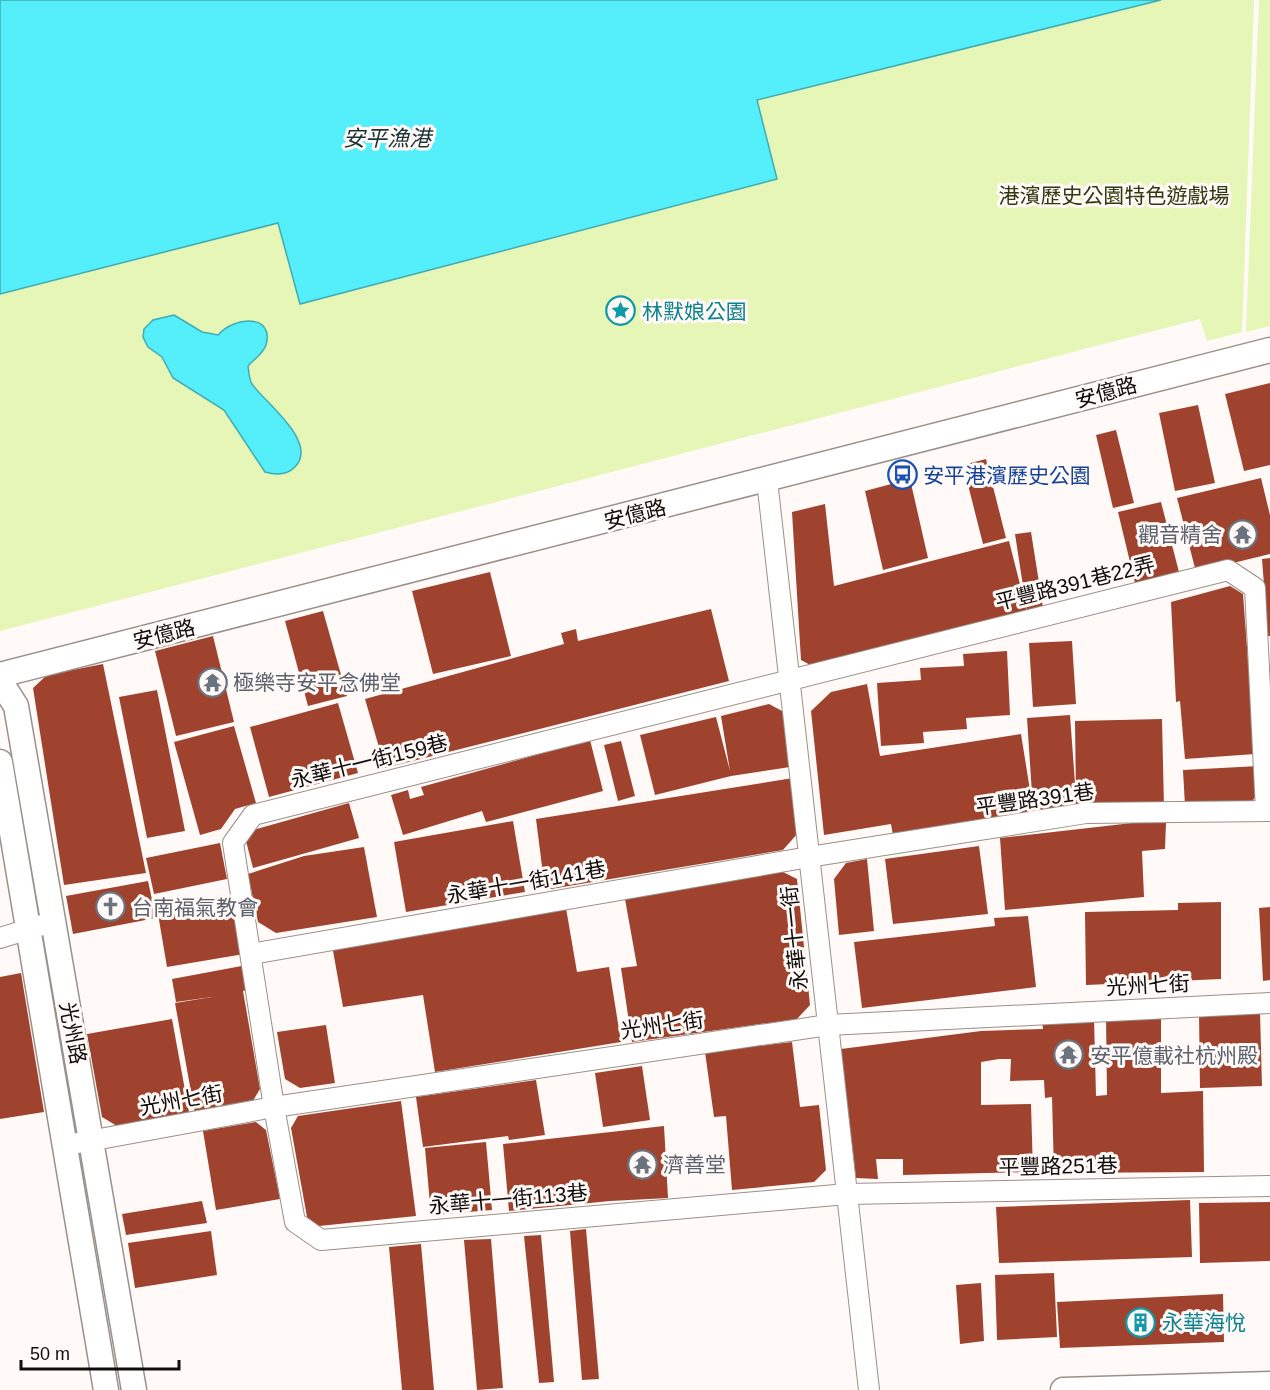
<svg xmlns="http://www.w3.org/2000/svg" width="1270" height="1390" font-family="Helvetica,'Noto Sans TC',sans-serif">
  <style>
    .green { fill: #e5f6b7 }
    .water { fill: #55effb; stroke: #41abb3; stroke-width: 1.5 }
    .building { fill: #9f432f }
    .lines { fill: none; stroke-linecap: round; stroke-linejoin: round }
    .minor-casing { stroke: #9a9089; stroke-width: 22 }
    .tertiary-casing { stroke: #9a9089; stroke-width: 27 }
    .minor { stroke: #fff; stroke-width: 20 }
    .tertiary { stroke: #fff; stroke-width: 24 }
    .labels { text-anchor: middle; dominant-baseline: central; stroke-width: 6; stroke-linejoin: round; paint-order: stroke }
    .park-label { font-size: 21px; fill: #2f380f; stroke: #fffaf7 }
    .culture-label { font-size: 21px; fill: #0d838f; stroke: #fffaf7; text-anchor: start }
    .street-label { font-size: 21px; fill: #110d0b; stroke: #fffaf7 }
    .transit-label { font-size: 21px; fill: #164399; stroke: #fffaf7; text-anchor: start }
    .worship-label { font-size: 21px; fill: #5b616d; stroke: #fffaf7; text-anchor: start }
    .water-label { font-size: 22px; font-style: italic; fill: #1c3537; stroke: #fffaf7 }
  </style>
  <rect width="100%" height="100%" fill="#fffaf7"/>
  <g class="green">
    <path d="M1161,0H1254L1242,332L1207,341L1200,319L0,631V294L278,222L300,304L777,179L756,100Z"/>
    <path d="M1259,0H1270V326L1246,332Z"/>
  </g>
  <g class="water">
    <path d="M0,0H1161L757,100L777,179L300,304L278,223L0,294Z"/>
    <path d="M174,315L202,332L218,335C234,316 275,314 266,345C263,354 254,359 248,366C249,372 249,380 252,384C265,403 319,442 295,467C286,476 275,475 265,472L224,410L173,378L162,357L148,347L143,337L144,329L153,320Z"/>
  </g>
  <g class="building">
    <path d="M1270,383V465L1244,471L1225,394Z"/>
    <path d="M1198,405L1215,483L1175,491L1159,413Z"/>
    <path d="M1116,430L1134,503L1113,508L1096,435Z"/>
    <path d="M986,459L1006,538L983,544L963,465Z"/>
    <path d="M1261,478L1270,515V554L1196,572L1177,498Z"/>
    <path d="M910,479L928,558L883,570L865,491Z"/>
    <path d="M1161,502L1180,576L1136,587L1118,512Z"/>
    <path d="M825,504L834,586L1009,541L1027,612L1015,534L1031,532L1044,614L816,668L801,660L792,512Z"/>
    <path d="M1270,558V636H1268L1262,559Z"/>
    <path d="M490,572L511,656L433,674L412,591Z"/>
    <path d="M1230,586L1243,594L1255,754L1185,759L1180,701L1176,702L1171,602Z"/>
    <path d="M711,609L729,681L385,768L365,699L564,644L561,633L576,629L578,641Z"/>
    <path d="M323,611L347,696L308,706L285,621Z"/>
    <path d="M213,636L234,722L176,736L155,651Z"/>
    <path d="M1072,641L1076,704L1033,707L1029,643Z"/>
    <path d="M1007,651L1010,715L966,718L967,729L923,732L924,743L881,746L877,683L921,680L920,668L964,666L963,654Z"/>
    <path d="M103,664L146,873L64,885L33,688L47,675Z"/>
    <path d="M867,684L880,756L1021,734L1033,809L1027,718L1070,715L1076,797L1075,721L1162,719L1164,808L893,835L891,824L824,835L811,711L831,692Z"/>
    <path d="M157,690L185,831L147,838L119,697Z"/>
    <path d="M338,703L358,773L269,797L250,727Z"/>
    <path d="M769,704L784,712L790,767L731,776L655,795L640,735L716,717L730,771L721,716Z"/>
    <path d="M234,726L256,803L235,809L221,829L200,835L174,742Z"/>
    <path d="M590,740L603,791L486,822L482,811L403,835L391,795L408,790L410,799L424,795L421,787Z"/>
    <path d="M621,741L635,796L618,801L604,745Z"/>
    <path d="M1259,766L1260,790L1251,803L1185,806L1183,770Z"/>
    <path d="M793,778L798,833L783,850L545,890L536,819Z"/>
    <path d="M349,803L359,838L253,868L246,841L253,830Z"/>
    <path d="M513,821L525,892L406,912L394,842Z"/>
    <path d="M1141,822L1166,823L1165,849L1142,851L1144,897L1005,910L1000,838Z"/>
    <path d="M220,843L227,879L154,894L146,858Z"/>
    <path d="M979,846L988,914L893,924L885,859Z"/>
    <path d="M364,847L377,917L276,933L258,922L248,874L304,856Z"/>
    <path d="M867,859L874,931L839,935L834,879L846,863Z"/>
    <path d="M781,871L797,879L810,1005L797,1019L632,1042L621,968L637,966L625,899Z"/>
    <path d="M148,881L156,918L73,934L66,896Z"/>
    <path d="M234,900L244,954L167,967L158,914Z"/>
    <path d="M1221,902V979L1086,985L1085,912L1178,910V903Z"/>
    <path d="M1270,907V980L1263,981L1259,908Z"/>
    <path d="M566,908L577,972L609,967L621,1042L435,1072L423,995L343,1007L332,945Z"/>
    <path d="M1028,916L1036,987L862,1008L854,942L995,926L994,918Z"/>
    <path d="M247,965L251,989L243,991L260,1089L251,1104L195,1114L175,1003L212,997L176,1002L172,979Z"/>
    <path d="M21,973L44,1112L0,1119V977Z"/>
    <path d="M1260,1012L1262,1086L1200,1088L1199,1013Z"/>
    <path d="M1161,1015V1093L1203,1091L1204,1172L1054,1173L1052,1097L1045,1098L1044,1080L1010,1081L1011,1059H999L981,1062V1105L1031,1104L1033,1172L903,1175V1159H876L878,1179L856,1178L841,1049L981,1031L1043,1029L1042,1020L1094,1018L1096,1096L1107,1095L1106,1016Z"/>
    <path d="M172,1019L189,1112L117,1126L102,1117L87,1034Z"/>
    <path d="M326,1025L335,1083L300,1088L285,1079L277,1032Z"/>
    <path d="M792,1042L800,1107L819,1105L826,1170L814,1182L732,1190L726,1116L714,1117L705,1052Z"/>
    <path d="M642,1066L650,1120L603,1127L595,1073Z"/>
    <path d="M536,1080L545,1135L509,1140L508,1136L423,1147L416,1097Z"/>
    <path d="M401,1101L416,1216L319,1226L307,1217L291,1128L298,1116Z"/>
    <path d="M256,1122L266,1130L280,1199L216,1210L203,1131Z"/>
    <path d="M664,1126L668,1198L610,1201L509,1211L503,1144Z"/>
    <path d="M486,1142L492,1210L431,1215L425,1148Z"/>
    <path d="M1190,1200L1192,1257L999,1263L996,1207Z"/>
    <path d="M202,1201L207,1223L126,1235L122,1214Z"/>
    <path d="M1270,1202V1261L1200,1263L1199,1203Z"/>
    <path d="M586,1229L599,1379L582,1380L570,1231Z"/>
    <path d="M211,1231L217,1275L135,1288L128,1243Z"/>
    <path d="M541,1235L554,1382L539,1383L524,1236Z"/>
    <path d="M491,1239L503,1388L477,1390L464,1240Z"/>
    <path d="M421,1244L434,1390H402L389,1247Z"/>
    <path d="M1054,1273L1057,1337L997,1340L995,1275Z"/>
    <path d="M981,1283L984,1341L960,1344L956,1285Z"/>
    <path d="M1223,1294L1224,1342L1060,1348L1057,1302Z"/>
  </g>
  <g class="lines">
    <defs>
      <g id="minor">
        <path d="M767,480L869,1390"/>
        <path d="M1266,811L1255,588L1228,570L253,815L233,843L274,1107L295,1222L321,1240L847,1194L1270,1186"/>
        <path d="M0,938L52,922"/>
        <path d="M251,954L809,857L1086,813L1270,811"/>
        <path d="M67,1145L274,1107L828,1025L1270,1003"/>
      </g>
      <g id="tertiary">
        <path d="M0,675L1270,350"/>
        <path d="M0,681L16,706L134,1390"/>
        <path d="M0,762L106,1390"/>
        <path d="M1063,1390L1270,1384"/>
      </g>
    </defs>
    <use href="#minor" class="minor-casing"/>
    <use href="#tertiary" class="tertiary-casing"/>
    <use href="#minor" class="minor"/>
    <use href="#tertiary" class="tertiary"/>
  </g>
  <defs>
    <symbol id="sight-ring" viewBox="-11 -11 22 22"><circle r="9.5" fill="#fffaf7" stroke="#0f9aa8" stroke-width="1.5"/><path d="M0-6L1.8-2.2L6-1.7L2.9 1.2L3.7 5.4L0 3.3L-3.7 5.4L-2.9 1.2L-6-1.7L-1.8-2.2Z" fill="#0f9aa8"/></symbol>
    <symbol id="bus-ring" viewBox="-11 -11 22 22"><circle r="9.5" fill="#fffaf7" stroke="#1a4fb4" stroke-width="1.5"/><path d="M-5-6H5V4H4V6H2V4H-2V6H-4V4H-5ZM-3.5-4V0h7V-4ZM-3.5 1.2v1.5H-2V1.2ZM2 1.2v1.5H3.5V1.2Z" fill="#1a4fb4"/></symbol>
    <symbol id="temple-ring" viewBox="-11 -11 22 22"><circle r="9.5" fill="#fffaf7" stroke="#6b7280" stroke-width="1.5"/><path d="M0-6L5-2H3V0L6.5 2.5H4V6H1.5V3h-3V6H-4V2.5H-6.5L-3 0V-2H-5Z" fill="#6b7280"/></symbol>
    <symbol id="church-ring" viewBox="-11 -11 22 22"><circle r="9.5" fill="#fffaf7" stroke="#6b7280" stroke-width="1.5"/><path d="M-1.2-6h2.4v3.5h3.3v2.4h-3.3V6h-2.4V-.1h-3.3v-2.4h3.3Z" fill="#6b7280"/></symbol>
    <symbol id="building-ring" viewBox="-11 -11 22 22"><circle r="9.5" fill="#fffaf7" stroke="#0f9aa8" stroke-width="1.5"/><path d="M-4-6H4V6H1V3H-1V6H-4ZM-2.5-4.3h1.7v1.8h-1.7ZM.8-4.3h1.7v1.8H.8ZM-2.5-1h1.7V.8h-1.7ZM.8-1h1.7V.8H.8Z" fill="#0f9aa8"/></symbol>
  </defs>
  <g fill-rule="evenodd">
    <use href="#sight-ring" x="604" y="294" width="33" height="33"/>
    <use href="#bus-ring" x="886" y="458" width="33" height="33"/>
    <use href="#temple-ring" x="1226" y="518" width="33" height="33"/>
    <use href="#temple-ring" x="196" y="666" width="33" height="33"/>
    <use href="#church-ring" x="94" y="890" width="33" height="33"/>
    <use href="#temple-ring" x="1052" y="1038" width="33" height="33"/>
    <use href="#temple-ring" x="626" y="1148" width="33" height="33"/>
    <use href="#building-ring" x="1124" y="1306" width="33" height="33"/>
  </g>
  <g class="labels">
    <g class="park-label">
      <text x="1114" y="195">港濱歷史公園特色遊戲場</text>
    </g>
    <g class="culture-label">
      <text x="642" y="311">林默娘公園</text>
      <text x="1162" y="1322">永華海悅</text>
    </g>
    <g class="street-label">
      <text transform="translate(1106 392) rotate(-15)">安億路</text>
      <text transform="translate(635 514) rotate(-14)">安億路</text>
      <text transform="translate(1075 583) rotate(-14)">平豐路391巷22弄</text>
      <text transform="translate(164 634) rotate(-14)">安億路</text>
      <text transform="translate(369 761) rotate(-14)">永華十一街159巷</text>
      <text transform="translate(1035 799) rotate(-8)">平豐路391巷</text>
      <text transform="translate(526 882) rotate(-10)">永華十一街141巷</text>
      <text transform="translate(794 938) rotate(-96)">永華十一街</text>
      <text transform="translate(1148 985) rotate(-3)">光州七街</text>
      <text transform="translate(662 1025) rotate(-8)">光州七街</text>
      <text transform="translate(73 1033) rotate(79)">光州路</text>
      <text transform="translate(181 1100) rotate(-10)">光州七街</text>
      <text transform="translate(1058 1166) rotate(-1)">平豐路251巷</text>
      <text transform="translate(508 1199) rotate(-5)">永華十一街113巷</text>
    </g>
    <g class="transit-label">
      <text x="923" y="475">安平港濱歷史公園</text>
    </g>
    <g class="worship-label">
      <text x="1222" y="534" text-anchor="end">觀音精舍</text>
      <text x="233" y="682">極樂寺安平念佛堂</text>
      <text x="132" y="907">台南福氣教會</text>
      <text x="1090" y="1055">安平億載社杭州殿</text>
      <text x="663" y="1164">濟善堂</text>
    </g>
    <g class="water-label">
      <text x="387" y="138">安平漁港</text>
    </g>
  </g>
  <path d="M21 1360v9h158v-9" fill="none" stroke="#110d0b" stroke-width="3"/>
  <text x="30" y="1360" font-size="18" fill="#110d0b" stroke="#fffaf7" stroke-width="4.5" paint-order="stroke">50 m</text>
</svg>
